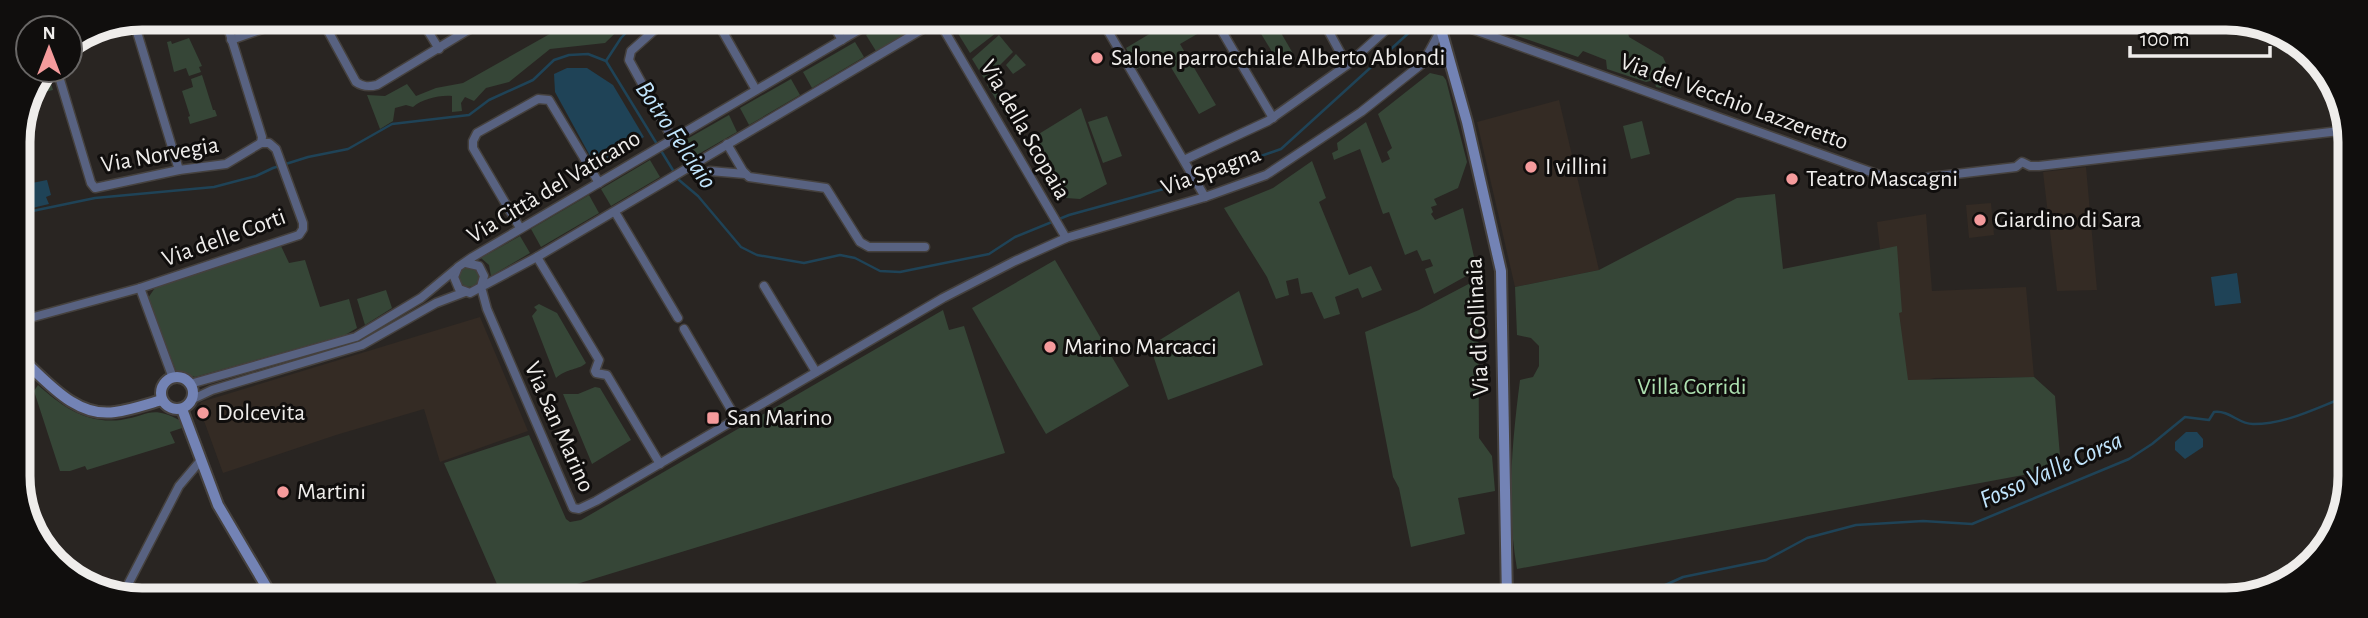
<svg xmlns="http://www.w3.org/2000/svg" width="2368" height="618" font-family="'Alegreya Sans',sans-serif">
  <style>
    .built { fill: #342b24 }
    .green { fill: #364637 }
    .water { fill: #1f4357 }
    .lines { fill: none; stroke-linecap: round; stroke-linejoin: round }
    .stream { stroke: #1f4357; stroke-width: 2.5 }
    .street-casing { stroke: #45413e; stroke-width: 11 }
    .secondary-casing { stroke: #45413e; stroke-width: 14 }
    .street { stroke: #586281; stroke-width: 8 }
    .secondary { stroke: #7383b5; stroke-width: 10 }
    .poi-dot { fill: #f59b9c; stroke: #100e0d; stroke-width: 2.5 }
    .labels { text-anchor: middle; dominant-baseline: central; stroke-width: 6; stroke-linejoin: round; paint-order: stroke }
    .poi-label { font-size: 24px; fill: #efedeb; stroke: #100e0d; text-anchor: start }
    .street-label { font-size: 24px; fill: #efedeb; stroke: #100e0d }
    .park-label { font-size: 24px; fill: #ade0b0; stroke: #100e0d }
    .water-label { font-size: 26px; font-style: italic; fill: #c1e5fd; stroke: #100e0d }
    .rim { fill: none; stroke: #efedeb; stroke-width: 9 }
  </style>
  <rect width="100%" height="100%" fill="#292522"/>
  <g class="built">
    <path d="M1559,100L1599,270L1515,287L1477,122Z"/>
    <path d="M2086,167L2097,290L2057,291L2043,172Z"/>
    <path d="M1991,203L1994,235L1969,238L1966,205Z"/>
    <path d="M1926,214L1932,291L2026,287L2034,377L1935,378L1904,384L1896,280L1897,247L1880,249L1877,222Z"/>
    <path d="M480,317L528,431L440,462L424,409L336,435L223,473L199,407L201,402Z"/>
  </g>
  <g class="green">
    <path d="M578,18H631L605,43L550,49L509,82L486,88L474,101L465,97L461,103L462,111L452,112V96C438,95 423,99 413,107L406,105L395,108L393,121L380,129L367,95L385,96L407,84L416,96L436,88L463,83Z"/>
    <path d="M895,18H917L921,25L876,51L866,35Z"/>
    <path d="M967,18H984L996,33L970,53L954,27Z"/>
    <path d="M1143,19H1166L1168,21L1173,19H1223L1180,44L1216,105L1199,114L1163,54L1137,69L1126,48L1151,33Z"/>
    <path d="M1252,19H1273L1295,57L1280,65Z"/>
    <path d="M1468,19H1625L1629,37L1663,57L1667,66L1661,88L1656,87L1654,80L1646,82L1607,69L1606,60L1583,51L1578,57Z"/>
    <path d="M999,35L1013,52L985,80L972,59Z"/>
    <path d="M189,38L202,66L199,67L201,72L189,76L186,68L174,72L167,42L171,41L172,44Z"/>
    <path d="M855,42L864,57L812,88L803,72Z"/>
    <path d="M1016,54L1026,65L1013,74L1006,65Z"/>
    <path d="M47,70L53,90L36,94Z"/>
    <path d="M1430,73L1443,76L1446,80L1467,162L1458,188L1434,199L1437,205L1431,207L1433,212L1431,214L1435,220L1463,208L1477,270L1434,294L1425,269L1433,266L1430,259L1422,261L1417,250L1405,255L1389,212L1383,214L1360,149L1334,160L1332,153L1338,150L1337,143L1366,122L1382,163L1390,159L1387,152L1392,148L1378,114Z"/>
    <path d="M202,75L213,110H215L217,116L190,124L188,117L190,116L182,91L193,87L191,79Z"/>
    <path d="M791,79L800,95L749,125L740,108Z"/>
    <path d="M991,83L1019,127L1015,130L987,85Z"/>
    <path d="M1081,108L1107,184L1080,199L1066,198L1029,140Z"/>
    <path d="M729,115L737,132L690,159L680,143Z"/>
    <path d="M1107,116L1122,156L1103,163L1088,122Z"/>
    <path d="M1642,121L1650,154L1631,159L1623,126Z"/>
    <path d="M650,160L660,177L611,206L601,189Z"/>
    <path d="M1312,161L1326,198L1319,202L1349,275L1371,266L1382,290L1362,298L1358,288L1335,297L1340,314L1324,319L1312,292L1301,294L1298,278L1286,281L1289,295L1276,299L1267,277L1224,208L1273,188Z"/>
    <path d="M1775,194L1783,269L1897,246L1902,312L1899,313L1908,380L2034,377L2055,396L2061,468L1517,569C1506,506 1512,443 1520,380L1533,377L1539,366V346L1531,338L1517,335L1515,287L1599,270L1737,198Z"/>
    <path d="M589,195L599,213L541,247L531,229Z"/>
    <path d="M520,236L530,253L491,276L489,265L481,258Z"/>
    <path d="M281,246L289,263L305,260L320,307L349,299L357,328L345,335L195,377L176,371L148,298L157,285Z"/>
    <path d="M1055,260L1129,386L1046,434L972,308Z"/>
    <circle cx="469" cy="277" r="10"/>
    <path d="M1478,279L1479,438L1492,456L1495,491L1458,498L1465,534L1411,547L1399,488L1393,477L1365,332L1419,310Z"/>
    <path d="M386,290L392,308L365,325L357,299Z"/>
    <path d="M1239,291L1263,365L1168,400L1150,346Z"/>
    <path d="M539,304L557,313L586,363C579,370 567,368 556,378L532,316L537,310L534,307Z"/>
    <path d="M943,310L949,330L964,326L1005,453L531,598H503L444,463L529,435L566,519L570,522L581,520Z"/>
    <path d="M38,385C63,407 86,424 121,420C148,416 151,405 179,420L182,428L170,432L175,443L87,470L85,466L70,471H60L34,391Z"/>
    <path d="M595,387L600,388L631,440L592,464L563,394H578Z"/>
  </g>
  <g class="water">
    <path d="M567,68H587L613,85L644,137L595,165L555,92L554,74Z"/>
    <path d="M18,141L21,144L32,183L47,180L51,195L46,197L49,204L28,209L25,200L18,196Z"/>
    <path d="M2237,273L2241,303L2215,306L2211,277Z"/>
    <path d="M2186,432H2197L2203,439V447L2185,459L2175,450V442Z"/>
  </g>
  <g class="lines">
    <g class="stream">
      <path d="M606,61L621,38L640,18"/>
      <path d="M18,214L95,198L214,187L256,176L273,168L308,157L348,149L392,124L469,115L489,100L533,80L554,60L569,55L588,54L606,61L679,180L698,196L741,247L757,255L804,263L840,255L855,258L880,271L900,272L989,254L1015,237L1069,215L1178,185L1281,149L1424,19"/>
      <path d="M1544,600L1593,591L1631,600"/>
      <path d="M1632,600L1683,577L1766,560L1807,538L1856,525L1923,521L1972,524L2129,459L2152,444L2185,417L2209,420L2214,412C2230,410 2239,425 2254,424C2287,424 2318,407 2348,396"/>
    </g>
    <defs>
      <g id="street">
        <path d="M321,18L356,82C363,87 369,87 377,85L488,18"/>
        <path d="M420,18L439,49"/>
        <path d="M668,18L631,51L629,60L673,140"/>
        <path d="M715,18L756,90"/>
        <path d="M829,18L842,40"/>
        <path d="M937,18L1066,238"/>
        <path d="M133,19L179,170"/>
        <path d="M1101,19L1205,197"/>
        <path d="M1322,19L1347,65"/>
        <path d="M1444,19L1896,181L2016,167L2022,162L2030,166H2039L2348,130"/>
        <path d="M938,20L537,257L481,287L487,309L573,508L579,509L596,501L943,298L1015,261L1066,238L1205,197L1266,175L1361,112L1423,63L1448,54"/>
        <path d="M1220,28L1273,118"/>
        <path d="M231,40L294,18"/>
        <path d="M1423,63L1441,30"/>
        <path d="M57,70L91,183L95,188L179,170L226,164L261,143L262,137L225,18"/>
        <path d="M727,144L743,171L749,177L826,188L860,242L869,247H925"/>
        <path d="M1184,160L1268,121L1347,65L1398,19"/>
        <path d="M710,171L745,174"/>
        <path d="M615,212L678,318"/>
        <path d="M520,228L473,148V141L477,133L538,99L549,100L599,183"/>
        <path d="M537,257L599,360L595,371L596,373L607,375L660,464"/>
        <path d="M466,263L479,266L484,276L481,287L470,293L459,289L454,277L458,267L471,258L879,18"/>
        <path d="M764,286L816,372"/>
        <path d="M140,288L299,235L303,229V223L276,149L269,143H261"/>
        <path d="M19,321L140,288L173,378"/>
        <path d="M684,329L737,420"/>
        <path d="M190,384L356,337L421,298L456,269"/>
        <path d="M193,399L212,390L362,345L436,303L465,292"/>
        <path d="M121,598L179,486L201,460"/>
      </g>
      <g id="secondary">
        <path d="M1438,19L1467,122L1501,271L1507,599"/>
        <path d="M19,356C46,380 75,418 115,412C131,410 147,404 162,400"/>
        <circle cx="177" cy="393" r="16"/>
        <path d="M182,409L218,505L273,598"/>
      </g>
    </defs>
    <use href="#street" class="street-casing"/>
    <use href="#secondary" class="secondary-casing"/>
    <use href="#street" class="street"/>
    <use href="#secondary" class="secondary"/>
  </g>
  <g class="poi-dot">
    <circle cx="1097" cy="58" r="7"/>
    <circle cx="1531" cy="167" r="7"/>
    <circle cx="1792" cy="179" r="7"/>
    <circle cx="1980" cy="220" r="7"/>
    <circle cx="1050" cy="347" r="7"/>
    <circle cx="203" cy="413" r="7"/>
    <rect x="706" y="411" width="14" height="14" rx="3.5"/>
    <circle cx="283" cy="492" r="7"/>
  </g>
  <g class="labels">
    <g class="poi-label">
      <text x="1111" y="58">Salone parrocchiale Alberto Ablondi</text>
      <text x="1545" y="167">I villini</text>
      <text x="1806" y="179">Teatro Mascagni</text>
      <text x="1994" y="220">Giardino di Sara</text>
      <text x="1064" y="347">Marino Marcacci</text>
      <text x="217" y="413">Dolcevita</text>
      <text x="727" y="418">San Marino</text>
      <text x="297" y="492">Martini</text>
    </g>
    <g class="street-label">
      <text transform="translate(1734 102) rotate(20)">Via del Vecchio Lazzeretto</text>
      <text transform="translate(1025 130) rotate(60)">Via della Scopaia</text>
      <text transform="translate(160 155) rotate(-10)">Via Norvegia</text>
      <text transform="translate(1211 171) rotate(-20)">Via Spagna</text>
      <text transform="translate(554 187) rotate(-31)">Via Città del Vaticano</text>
      <text transform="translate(224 238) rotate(-20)">Via delle Corti</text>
      <text transform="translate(1478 327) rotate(-93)">Via di Collinaia</text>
      <text transform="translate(559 427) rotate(66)">Via San Marino</text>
    </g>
    <g class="park-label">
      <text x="1692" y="387">Villa Corridi</text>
    </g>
    <g class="water-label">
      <text transform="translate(676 135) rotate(56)">Botro Felciaio</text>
      <text transform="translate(2051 470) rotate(-24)">Fosso Valle Corsa</text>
    </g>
  </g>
  <path d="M0 0H2368V618H0ZM142 30H2226A112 112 0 0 1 2338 142V476A112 112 0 0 1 2226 588H142A112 112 0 0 1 30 476V142A112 112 0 0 1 142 30Z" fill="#100e0d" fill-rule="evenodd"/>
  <path class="rim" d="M142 30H2226A112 112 0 0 1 2338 142V476A112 112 0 0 1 2226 588H142A112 112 0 0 1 30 476V142A112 112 0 0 1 142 30Z"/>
  <g transform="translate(49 49)"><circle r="33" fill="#100e0d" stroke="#696766" stroke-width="2"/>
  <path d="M0-5L12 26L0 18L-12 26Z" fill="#f59b9c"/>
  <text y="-10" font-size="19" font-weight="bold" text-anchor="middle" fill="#efedeb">N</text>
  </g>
  <path d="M2130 46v10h140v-10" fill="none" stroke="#efedeb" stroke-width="3.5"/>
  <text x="2140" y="46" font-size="21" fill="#efedeb" stroke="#100e0d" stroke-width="5" paint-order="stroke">100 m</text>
</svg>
